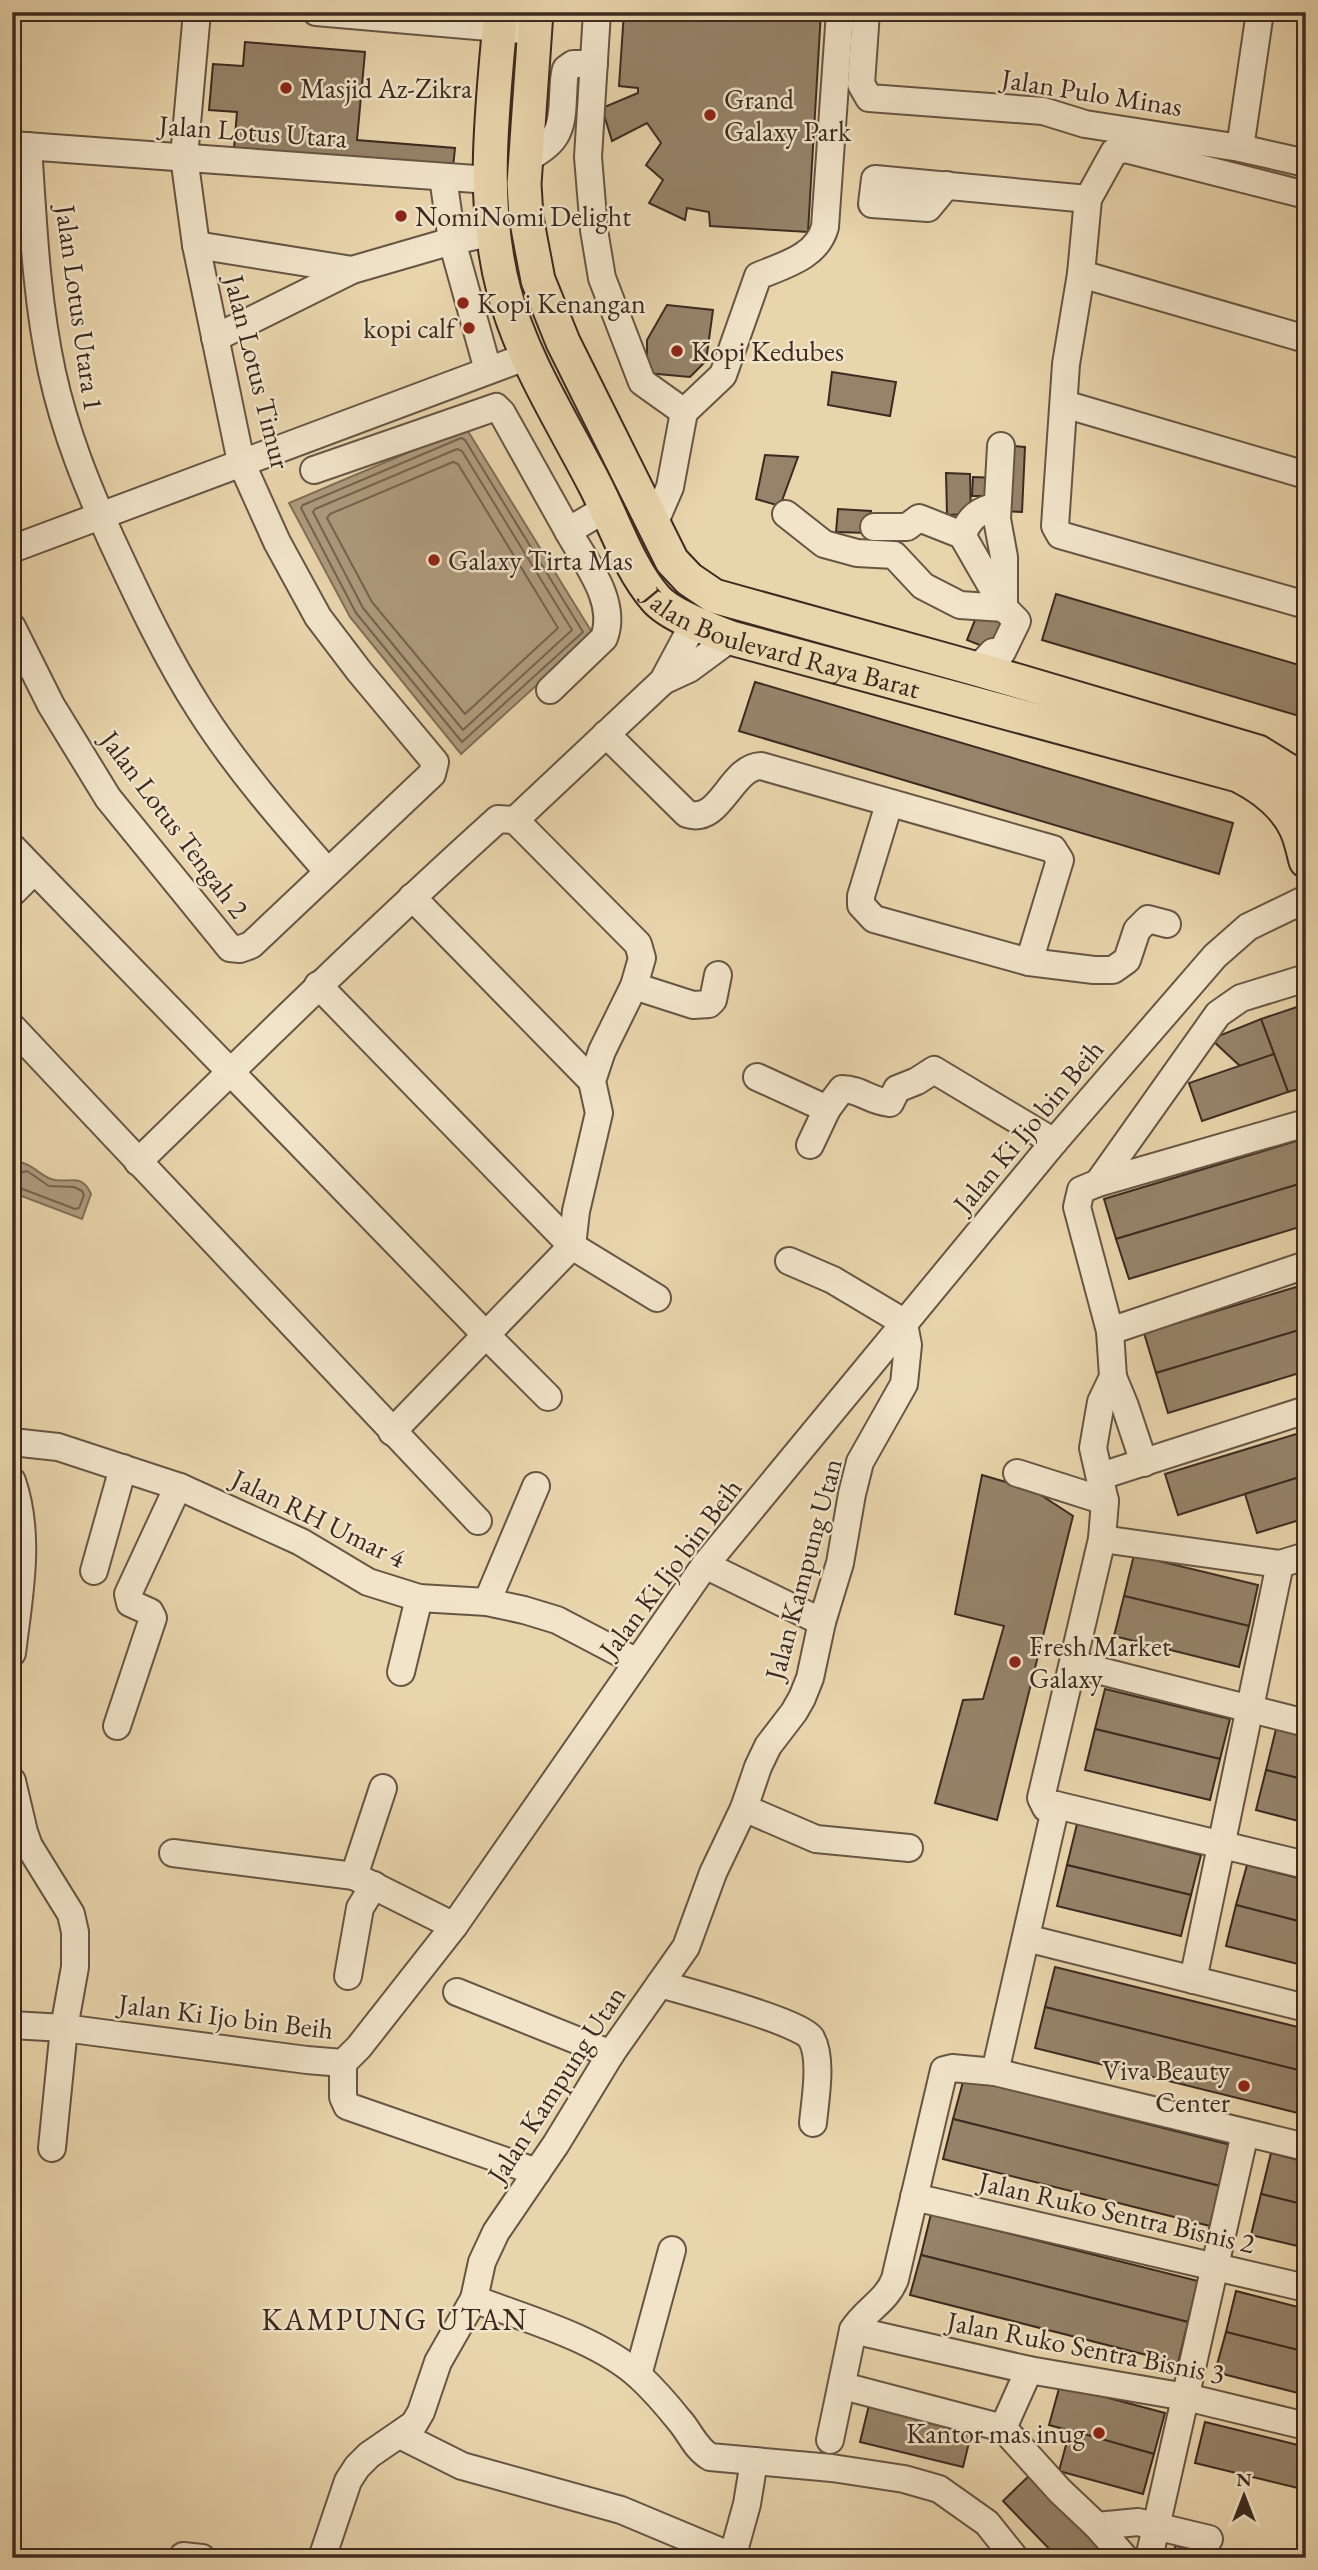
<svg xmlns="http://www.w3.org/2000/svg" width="1318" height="2570" font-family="'EB Garamond',serif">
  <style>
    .water { fill: #ae9b7d; stroke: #806e58; stroke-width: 2 }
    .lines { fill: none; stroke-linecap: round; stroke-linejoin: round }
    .shore { stroke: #75624f; stroke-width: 2 }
    .building { fill: #968369; stroke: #3c2a21; stroke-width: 2 }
    .minor-casing { stroke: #675544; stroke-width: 30 }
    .major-casing { stroke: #3c2a21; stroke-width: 37 }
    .minor { stroke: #f1e4c9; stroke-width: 26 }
    .major { stroke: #e9d5ac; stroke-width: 33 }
    .poi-dot { fill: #8f2418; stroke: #f1e4c9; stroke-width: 2.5 }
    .labels { text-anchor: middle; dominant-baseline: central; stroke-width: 5; stroke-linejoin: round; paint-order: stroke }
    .poi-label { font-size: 28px; fill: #3c2a21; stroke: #f1e4c9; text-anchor: start }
    .street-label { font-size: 28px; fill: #3c2a21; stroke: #f1e4c9 }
    .neighbourhood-label { font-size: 30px; letter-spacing: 2px; fill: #3c2a21; stroke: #f1e4c9 }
  </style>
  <rect width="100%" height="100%" fill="#e9d5ac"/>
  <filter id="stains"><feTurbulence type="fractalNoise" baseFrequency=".00286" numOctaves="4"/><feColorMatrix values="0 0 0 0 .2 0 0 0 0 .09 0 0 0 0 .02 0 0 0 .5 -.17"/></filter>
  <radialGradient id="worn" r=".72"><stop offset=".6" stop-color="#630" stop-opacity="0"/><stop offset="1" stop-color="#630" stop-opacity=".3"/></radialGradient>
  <g class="water">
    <path d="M466,428L593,634L461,754L350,617L289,503Z"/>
    <path d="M20,1162C34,1165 39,1175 51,1179C68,1185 81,1171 91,1194L82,1219L16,1194L12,1189V1170Z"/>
  </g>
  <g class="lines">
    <g class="shore">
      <path d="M461,438L465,440L583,632L462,742L356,613L301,508L303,505Z"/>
      <path d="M457,449L462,451L572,630L463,730L363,608L313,512L315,509Z"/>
      <path d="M453,462L458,464L558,628L465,714L372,602L327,518L330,514Z"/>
      <path d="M12,1175L27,1171L49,1186L74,1187L82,1191L84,1195L79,1208L75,1209L12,1185"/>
    </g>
  </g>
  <g class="building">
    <path d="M624,12H821L808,232L710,226L709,212L687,208L685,220L649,203L663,180L646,165L661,143L647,123L612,141L602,108L638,93V88L619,86Z"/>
    <path d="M245,42L365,52L357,140L455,148L453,167L234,148L237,112L209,110L213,64L243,66Z"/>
    <path d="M667,305L713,310L706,361L690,377L647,373V340Z"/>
    <path d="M832,372L896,382L890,416L828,405Z"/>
    <path d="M1004,445L1025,447L1022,512L1000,511Z"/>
    <path d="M765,455L798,457L780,506L756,499Z"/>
    <path d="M946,473L970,474L971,514L947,515Z"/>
    <path d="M973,477L998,478L997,496H972Z"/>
    <path d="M838,509L871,511L868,533L836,532Z"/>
    <path d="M1056,594L1306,667V718L1042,640Z"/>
    <path d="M977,615L1005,623L992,650L967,640Z"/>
    <path d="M755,682L1233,823L1219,874L739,731Z"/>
    <path d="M1306,1004V1087L1288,1092L1261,1019Z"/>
    <path d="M1261,1019L1274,1054L1240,1066L1211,1039Z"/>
    <path d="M1274,1054L1288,1092L1202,1121L1189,1083Z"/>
    <path d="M1303,1139L1306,1148V1182L1116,1239L1104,1199Z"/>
    <path d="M1306,1182V1225L1129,1279L1116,1239Z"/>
    <path d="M1306,1284V1328L1156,1373L1144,1333Z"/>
    <path d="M1306,1328V1371L1168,1413L1156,1373Z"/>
    <path d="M1306,1431V1475L1178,1515L1165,1474Z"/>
    <path d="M982,1475L1033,1490L1073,1516L997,1820L935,1803L963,1700L983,1699L1004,1626L955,1614Z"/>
    <path d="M1306,1475V1518L1257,1533L1245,1494Z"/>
    <path d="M1134,1555L1258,1585L1249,1626L1124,1596Z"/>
    <path d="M1124,1596L1249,1626L1239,1667L1114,1636Z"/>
    <path d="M1105,1689L1230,1719L1220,1759L1095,1729Z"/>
    <path d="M1095,1729L1220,1759L1210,1800L1085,1770Z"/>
    <path d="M1276,1729L1306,1737V1780L1266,1770Z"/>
    <path d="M1266,1770L1306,1780V1823L1256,1810Z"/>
    <path d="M1077,1824L1201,1855L1191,1895L1067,1865Z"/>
    <path d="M1067,1865L1191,1895L1181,1936L1057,1906Z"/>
    <path d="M1247,1865L1306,1880V1923L1236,1905Z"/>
    <path d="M1236,1905L1306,1923V1966L1226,1946Z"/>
    <path d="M1055,1967L1306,2029V2072L1045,2007Z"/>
    <path d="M1045,2007L1306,2072V2115L1035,2048Z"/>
    <path d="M964,2078L1231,2145L1220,2186L953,2119Z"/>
    <path d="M953,2119L1220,2186L1210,2226L943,2159Z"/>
    <path d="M1271,2153L1306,2162V2205L1261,2194Z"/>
    <path d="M1261,2194L1306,2205V2248L1251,2235Z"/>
    <path d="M931,2214L1198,2281L1188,2322L921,2255Z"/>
    <path d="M921,2255L1188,2322L1178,2363L910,2295Z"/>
    <path d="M1236,2291L1306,2309V2352L1226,2332Z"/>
    <path d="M1226,2332L1306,2352V2395L1215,2372Z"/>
    <path d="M1060,2385L1165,2413L1154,2454L1049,2425Z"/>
    <path d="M870,2401L973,2426L963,2467L860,2442Z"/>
    <path d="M1205,2422L1306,2447V2490L1195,2463Z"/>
    <path d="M1070,2430L1154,2454L1143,2494L1059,2471Z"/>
    <path d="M1033,2472L1117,2558H1058L1003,2501Z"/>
    <path d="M1176,2545L1205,2558H1171Z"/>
  </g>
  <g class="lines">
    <defs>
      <g id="minor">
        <path d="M316,12L534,31"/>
        <path d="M597,12L588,157L594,230L602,278L642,382L684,412"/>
        <path d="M866,12L861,84L869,98L1043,111L1085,124L1240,148L1306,163"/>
        <path d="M12,145L489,180"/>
        <path d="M28,146C33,221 36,298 52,372C65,432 87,486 112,541C139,599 166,657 200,710C237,768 283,821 328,872"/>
        <path d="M1240,148L1260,12"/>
        <path d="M525,160C556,142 562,134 563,97C564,87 563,78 566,69L573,64H594"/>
        <path d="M443,177L452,241L488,370"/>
        <path d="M947,185L928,208L872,204L875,179L1088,199"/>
        <path d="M1306,195L1125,149L1114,152L1088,199L1081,274L1066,364L1055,526L1060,535L1306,605"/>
        <path d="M196,245L352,270"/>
        <path d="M1081,274L1306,339"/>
        <path d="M215,338L352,270L452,241L494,232"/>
        <path d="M1064,404L1306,475"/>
        <path d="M314,470L496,407L502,413L568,531L607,508"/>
        <path d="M786,514L824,544L857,553L894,555L923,586L960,605L1004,608V557L997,519L1001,446"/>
        <path d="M654,524L670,487L684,412L723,375L758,276C784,265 817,257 825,227L840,12"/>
        <path d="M874,527H907L919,518L962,535L1004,608L1017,621L1002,652H993L977,669"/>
        <path d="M962,535C969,521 974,513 990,508L997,519"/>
        <path d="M12,549L528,356"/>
        <path d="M12,627L51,705L108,798L230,948L240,949L251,945L432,774L435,762L359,671L318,617L277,542L241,462L196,245L184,157L197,12"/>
        <path d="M663,681L689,669L731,638"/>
        <path d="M550,690L604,638C618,601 585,562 568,531"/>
        <path d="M606,734L687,814C721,825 730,767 761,766L1053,849L1060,860L1029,962"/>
        <path d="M889,804L861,896V905L874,919L1029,962L1094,970H1113L1127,960L1137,930L1148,919L1167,924"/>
        <path d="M12,847L486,1335L548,1397"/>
        <path d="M12,893L34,871"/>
        <path d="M412,897L592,1081"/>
        <path d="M318,985L572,1246L657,1298"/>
        <path d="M634,986L693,1005L709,1004L713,1000L718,975"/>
        <path d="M12,1027L478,1521"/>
        <path d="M757,1077L827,1109"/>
        <path d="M810,1145L827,1109L842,1089C861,1089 869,1101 890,1103L897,1089L917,1081L934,1070L1054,1142"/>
        <path d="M138,1162C257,1046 375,930 498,819L515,820L663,681L694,623"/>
        <path d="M1098,1183L1218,1014L1241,998L1306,978"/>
        <path d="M789,1261L833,1280L905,1323"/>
        <path d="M904,1324L908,1345L904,1384L860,1462L852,1494L840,1563L822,1622L810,1678L802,1698L794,1712L768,1746L758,1767L744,1808L713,1873L686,1947L612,2052L556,2144L496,2232L482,2262L474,2299C526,2319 597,2338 639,2376C653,2389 667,2405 679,2420C690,2432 695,2448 710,2457L832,2468L904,2479L939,2489L987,2523L1015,2558"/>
        <path d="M1110,1331L1306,1265"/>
        <path d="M1113,1377L1125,1406L1144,1463"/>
        <path d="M392,1432L572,1246L576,1211L599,1113L592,1081L602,1051L634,986L642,958L638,944L515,820"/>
        <path d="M12,1442L58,1447L180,1487L301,1542L368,1582L419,1598L487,1602L524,1610L557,1620L637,1662"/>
        <path d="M1017,1473L1105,1501"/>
        <path d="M1101,1476L1306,1410"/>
        <path d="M12,1481C31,1536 19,1596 12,1653"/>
        <path d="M1102,1539L1280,1564L1306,1556"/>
        <path d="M705,1565L822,1622"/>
        <path d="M94,1571L123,1468"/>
        <path d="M487,1602L536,1486"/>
        <path d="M1073,1664L1306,1723"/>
        <path d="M401,1672L419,1598"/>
        <path d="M117,1726L153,1618L150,1612L130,1603L128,1594L174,1495L180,1487"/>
        <path d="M12,1781L24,1832L29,1846L71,1914L75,1932V1967L64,2028L52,2148"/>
        <path d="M383,1788L354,1876L454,1926"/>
        <path d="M1056,1805L1306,1865"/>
        <path d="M744,1808L816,1839L909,1848"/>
        <path d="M173,1853L354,1876"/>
        <path d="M1026,1938L1306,2008"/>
        <path d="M348,1976L360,1908L374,1885"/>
        <path d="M1193,1980L1280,1564"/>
        <path d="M660,1984C685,1991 801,2022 811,2038C823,2058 815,2101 813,2123"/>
        <path d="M457,1992L611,2054"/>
        <path d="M12,2025L64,2028L307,2060L343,2063L359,2047L454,1926L705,1565L1054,1142L1215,956L1248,927L1306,899"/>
        <path d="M343,2063V2097L347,2106L537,2172"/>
        <path d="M995,2072L1056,1805L1046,1808L1041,1798L1102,1539L1105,1501L1093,1448L1101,1402L1113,1377L1110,1331L1077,1207L1081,1190L1098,1183L1306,1123"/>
        <path d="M914,2197L1306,2288"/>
        <path d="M853,2330L1029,2370L1186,2397L1306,2426"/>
        <path d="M638,2375L672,2250"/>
        <path d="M843,2386L1003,2428L1060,2491L1097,2526L1125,2558"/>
        <path d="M1003,2428L1029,2370"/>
        <path d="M400,2435L462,2466L621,2510L736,2558"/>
        <path d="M830,2440L853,2330C865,2310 887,2301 895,2279L944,2070L952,2068L995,2072L1306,2147"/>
        <path d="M1097,2526L1138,2522L1209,2539"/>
        <path d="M183,2556L202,2558"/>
        <path d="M322,2558L348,2481L357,2467L369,2455L414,2424L421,2412L438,2362L474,2299"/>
        <path d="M732,2558L747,2504L754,2461"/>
        <path d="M1149,2558L1245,2133"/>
      </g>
      <g id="major">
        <path id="s1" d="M501,12C493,104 480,201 504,291C522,359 562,421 594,483C613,519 629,569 656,599C670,615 710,630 731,638L1238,775C1262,787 1284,803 1296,828C1301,838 1303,850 1306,861"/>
        <path d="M536,12L524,184L526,217L538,280L563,342L672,561L689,579L714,596L977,669L1258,752L1287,770L1306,791"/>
      </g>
    </defs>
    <use href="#minor" class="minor-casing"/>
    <use href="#major" class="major-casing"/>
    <use href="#minor" class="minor"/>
    <use href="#major" class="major"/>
  </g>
  <g class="poi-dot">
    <circle cx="286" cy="88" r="7"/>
    <circle cx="710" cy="115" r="7"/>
    <circle cx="401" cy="216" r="7"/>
    <circle cx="463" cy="303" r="7"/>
    <circle cx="469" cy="328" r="7"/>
    <circle cx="677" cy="351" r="7"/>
    <circle cx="434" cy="560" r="7"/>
    <circle cx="1015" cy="1662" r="7"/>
    <circle cx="1244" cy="2086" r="7"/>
    <circle cx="1099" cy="2433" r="7"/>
  </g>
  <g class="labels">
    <g class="poi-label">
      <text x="300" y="88">Masjid Az-Zikra</text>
      <text x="724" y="99">Grand<tspan x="724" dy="32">Galaxy Park</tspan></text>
      <text x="415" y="216">NomiNomi Delight</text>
      <text x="477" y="303">Kopi Kenangan</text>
      <text x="455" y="328" text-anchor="end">kopi calf</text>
      <text x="691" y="351">Kopi Kedubes</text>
      <text x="448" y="560">Galaxy Tirta Mas</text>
      <text x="1029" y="1646">Fresh Market<tspan x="1029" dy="32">Galaxy</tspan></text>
      <text x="1230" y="2070" text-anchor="end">Viva Beauty<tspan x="1230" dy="32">Center</tspan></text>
      <text x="1085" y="2433" text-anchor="end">Kantor mas inug</text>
    </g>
    <g class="street-label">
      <text transform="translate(1092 92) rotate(9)">Jalan Pulo Minas</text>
      <text transform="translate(253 131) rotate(4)">Jalan Lotus Utara</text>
      <text transform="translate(80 308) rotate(82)">Jalan Lotus Utara 1</text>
      <text transform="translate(258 372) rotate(76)">Jalan Lotus Timur</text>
      <text stroke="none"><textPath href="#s1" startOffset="760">Jalan Boulevard Raya Barat</textPath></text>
      <text transform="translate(175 824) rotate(53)">Jalan Lotus Tengah 2</text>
      <text transform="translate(1028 1126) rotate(-50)">Jalan Ki Ijo bin Beih</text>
      <text transform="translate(319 1518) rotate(26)">Jalan RH Umar 4</text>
      <text transform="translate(670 1568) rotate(-53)">Jalan Ki Ijo bin Beih</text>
      <text transform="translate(803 1569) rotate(-75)">Jalan Kampung Utan</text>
      <text transform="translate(226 2016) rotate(7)">Jalan Ki Ijo bin Beih</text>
      <text transform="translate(556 2084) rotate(-57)">Jalan Kampung Utan</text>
      <text transform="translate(1117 2212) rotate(13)">Jalan Ruko Sentra Bisnis 2</text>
      <text transform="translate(1086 2347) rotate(11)">Jalan Ruko Sentra Bisnis 3</text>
    </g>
    <g class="neighbourhood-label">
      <text x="395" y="2319">KAMPUNG UTAN</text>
    </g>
  </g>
  <rect width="1318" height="2570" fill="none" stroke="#e9d5ac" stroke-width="42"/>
  <rect x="14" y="14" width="1290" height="2542" fill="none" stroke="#3c2a21" stroke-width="3.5"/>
  <rect x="21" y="21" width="1276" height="2528" fill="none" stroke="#3c2a21" stroke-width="2"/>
  <g transform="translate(1244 2496)" stroke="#f1e4c9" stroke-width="5" paint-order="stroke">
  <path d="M0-5L12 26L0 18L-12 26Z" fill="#3c2a21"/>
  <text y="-10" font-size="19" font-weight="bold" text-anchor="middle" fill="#3c2a21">N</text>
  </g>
  <rect width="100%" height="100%" filter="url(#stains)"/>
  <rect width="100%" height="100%" fill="url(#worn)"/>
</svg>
